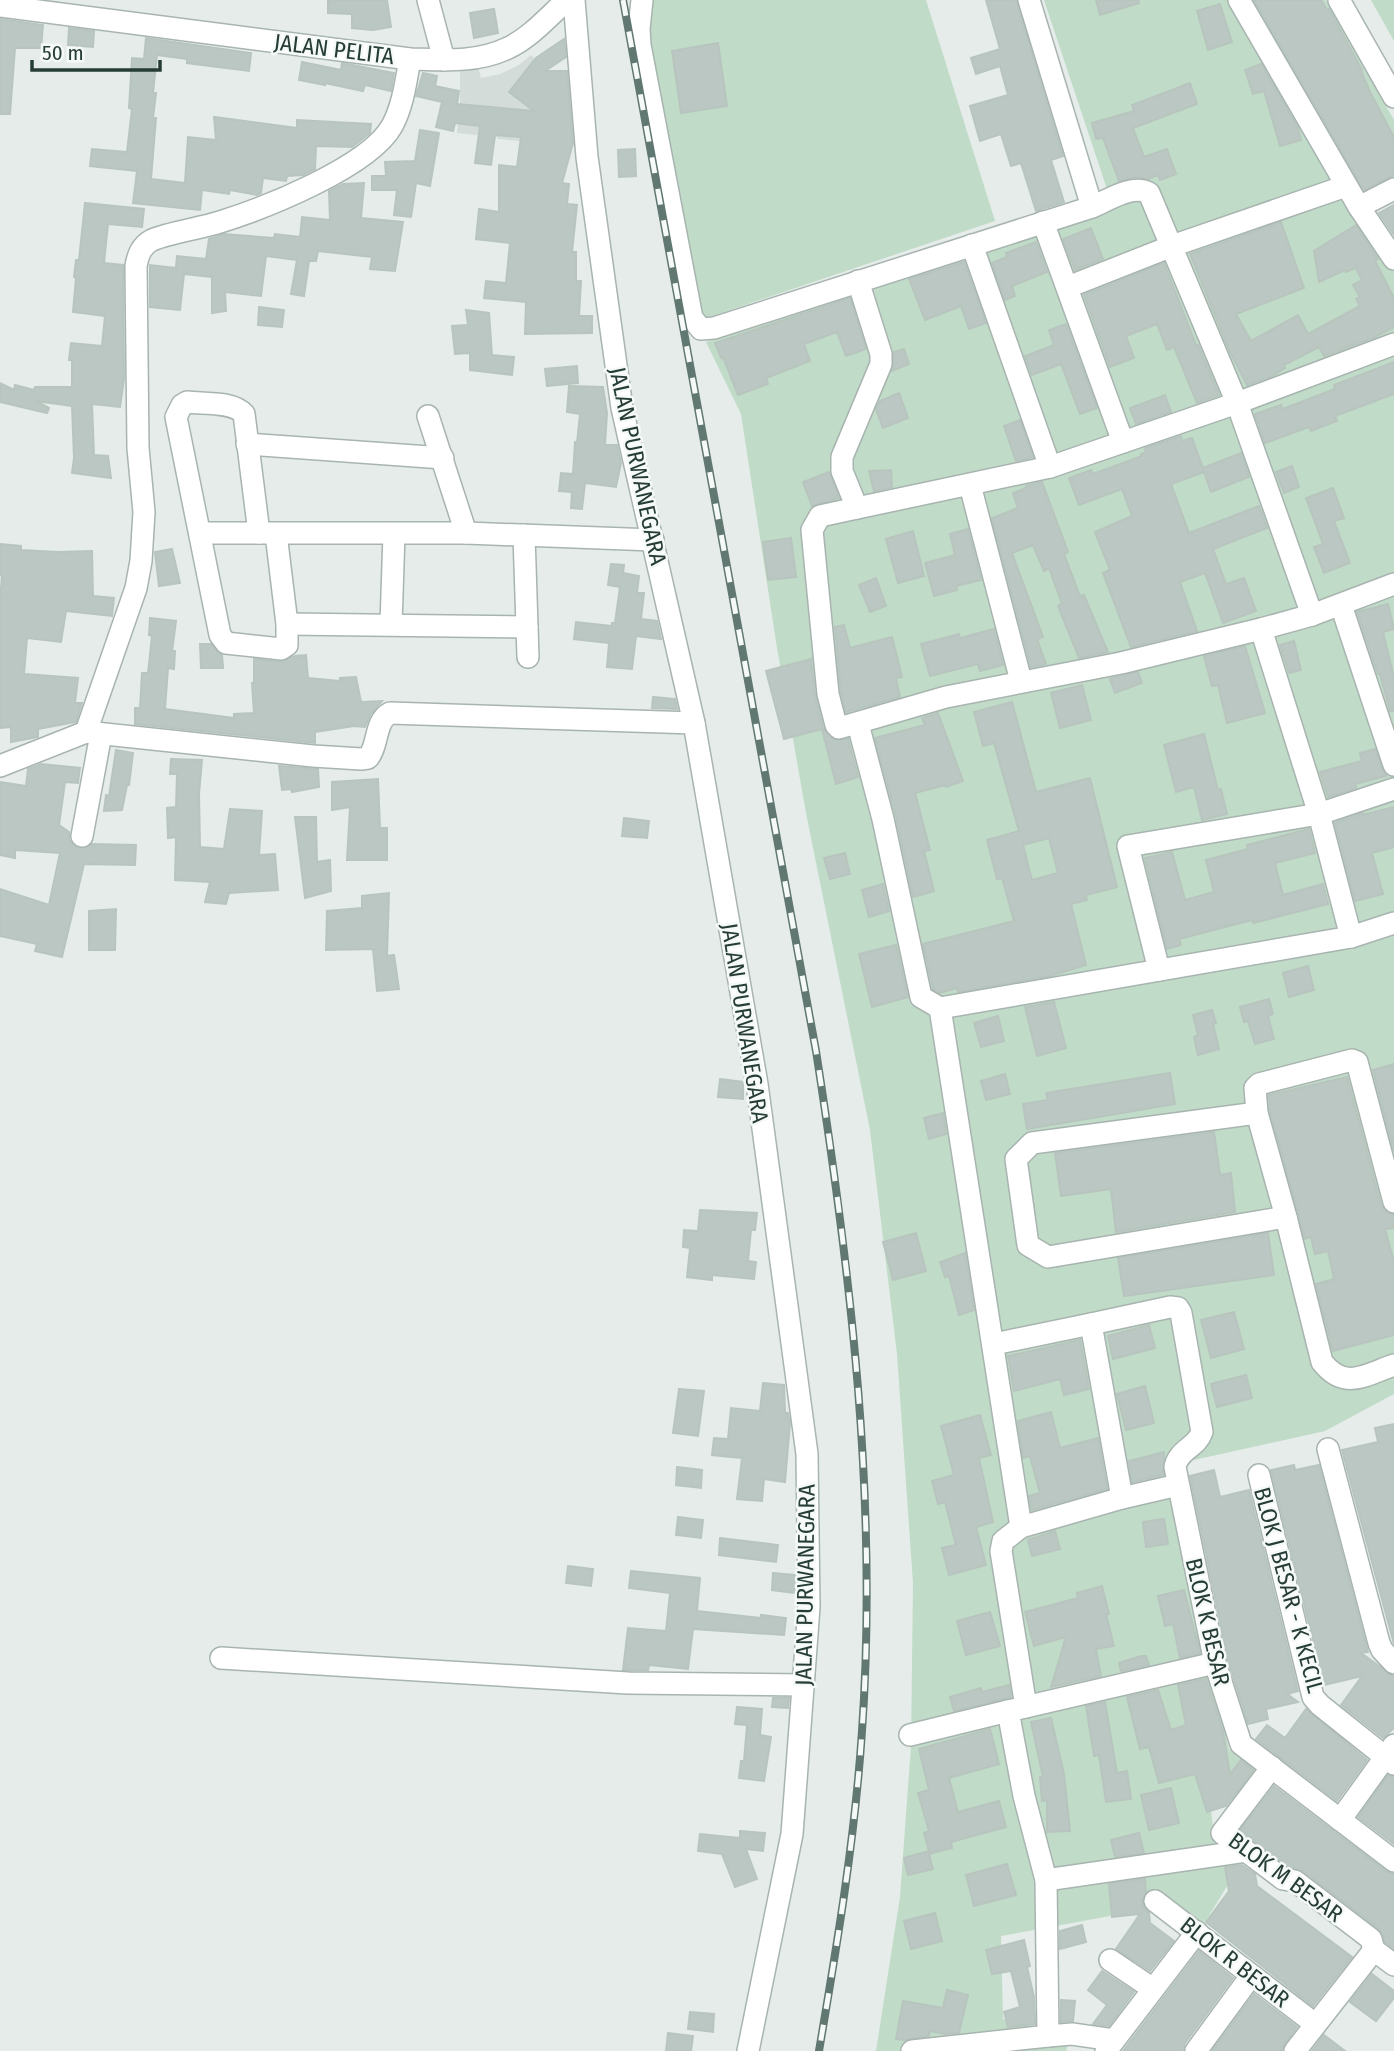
<svg xmlns="http://www.w3.org/2000/svg" width="1394" height="2051" font-family="'Fira Sans Condensed',sans-serif">
  <style>
    .built { fill: #d3dcd8 }
    .green { fill: #c0dbc7 }
    .building { fill: #bac7c2; stroke: #b8c5bf; stroke-width: 2; fill-rule: evenodd }
    .lines { fill: none; stroke-linecap: round; stroke-linejoin: round }
    .minor-casing { stroke: #a8b4b0; stroke-width: 24 }
    .minor { stroke: #fff; stroke-width: 21 }
    .rail-casing { stroke: #617771; stroke-width: 8 }
    .rail { stroke: #f5f9f7; stroke-width: 5; stroke-dasharray: 16; stroke-linecap: butt }
    .labels { text-anchor: middle; dominant-baseline: central; stroke-width: 5; stroke-linejoin: round; paint-order: stroke }
    .street-label { font-size: 23px; fill: #263c36; stroke: #f5f9f7 }
  </style>
  <rect width="100%" height="100%" fill="#e5ece9"/>
  <path class="built" d="M531,55L545,72L542,109L578,113L576,146L498,139L497,137L457,133L460,104V70L478,67L481,78L500,74L519,65Z"/>
  <g class="green">
    <path d="M651,0H926L995,221L703,319L649,39Z"/>
    <path d="M1044,0H1326L1394,120V182L1351,204L1394,271V1394L1325,1431L1171,1465L1229,1749L1261,1770L1242,1798L1210,1804L1216,1848L1240,1865L1205,1922L1159,1907L1001,1936L1003,2019L1071,2035L1066,2051H876L900,1897L911,1746L913,1583L897,1354L870,1130L806,813L777,648L741,414L706,342L1113,207Z"/>
    <path d="M1371,0H1394V41Z"/>
  </g>
  <g class="building">
    <path d="M328,0H387L391,27L373,30L352,28V14L328,13Z"/>
    <path d="M986,0H1016L1063,156L1051,160L1064,202L1036,211L1021,163L1011,166L1001,134L980,141L970,106L1008,95L1000,66L976,74L971,58L1000,49Z"/>
    <path d="M1096,0H1138L1139,3L1100,15Z"/>
    <path d="M1254,0H1321L1327,10L1329,9L1362,70L1361,71L1370,92L1394,137V175L1364,190Z"/>
    <path d="M1220,4L1232,42L1208,50L1197,11Z"/>
    <path d="M494,9L498,33L474,38L470,13Z"/>
    <path d="M0,19L43,25L41,48H15L10,114H0Z"/>
    <path d="M69,28L94,31L93,47L68,45Z"/>
    <path d="M146,38L251,53L249,71L187,63V59L157,55L153,93H156L153,118H156L151,179L185,183L188,137L216,140L214,117L297,128V120L371,124L370,133L352,147L316,146L315,169L303,175L287,176L286,181L263,178L261,193L257,195L230,190L229,194L202,190L200,210L133,203L137,171L90,166L92,149L127,152L132,109L129,108L132,58L144,59Z"/>
    <path d="M564,39L566,57L545,71H567L573,143L562,183L569,184L567,204L577,205L572,252H576V281H581L579,316H592V333L525,334L526,302L484,298L486,281L506,283L510,243L476,239L479,209L499,212V165L517,167L521,137L495,135L491,165L475,163L480,126L455,123L453,131L436,127L442,102L416,96L423,73L437,76L435,86L459,91L457,104L534,111L509,92L536,58Z"/>
    <path d="M718,43L727,106L681,113L672,51Z"/>
    <path d="M302,62L341,70L342,63L394,73L391,91L365,85L363,91L325,83V85L299,80Z"/>
    <path d="M1261,64L1298,128L1301,140L1280,146L1264,91L1253,94L1245,70Z"/>
    <path d="M1190,83L1197,104L1133,128L1144,157L1167,149L1176,174L1160,180L1158,175L1148,179L1136,177L1119,181L1103,138L1096,139L1092,123L1134,111L1132,105Z"/>
    <path d="M420,130L439,133L430,186L416,183L411,217L394,215L397,190H372V176H386L385,162L415,161Z"/>
    <path d="M635,149L636,176L619,177L618,150Z"/>
    <path d="M364,183L361,218L403,222L395,271L370,269L372,257L318,251L316,261H309L304,296L291,294L297,260L266,256L261,296L225,292L226,311L212,313V277L184,274L180,310L150,307V265L176,268L177,256L206,259L209,239L224,234L274,238L275,234L300,237L302,217L330,220L329,191L343,184Z"/>
    <path d="M85,203L144,209L142,227L108,224L104,263L123,265L124,379L120,407L92,404L94,455L108,456L111,478L72,473L74,458L72,406L36,401L49,408L47,413L0,402V383L14,390L15,385L34,390L35,387H72V360H69L71,343L102,346L105,316L73,312L76,278L74,277L76,260H79Z"/>
    <path d="M1394,205V235L1379,213Z"/>
    <path d="M1281,222L1304,288L1236,314L1251,341L1298,315L1308,334L1360,306L1356,299L1360,297L1353,285L1362,280L1356,268L1346,272L1345,270L1319,282L1314,251L1356,225L1378,259L1375,261L1394,298V327L1375,337L1324,356L1319,347L1284,365L1285,368L1272,376L1247,385L1230,352L1190,254Z"/>
    <path d="M1091,228L1103,259L1075,270L1063,239Z"/>
    <path d="M1036,242L1047,272L1012,286L1015,296L1005,300L992,263L1007,257L1006,253Z"/>
    <path d="M964,262L986,323L969,329L961,306L925,320L909,279Z"/>
    <path d="M1164,263L1196,345H1198L1219,395L1197,403L1174,347L1167,350L1157,324L1126,336L1134,358L1110,367L1084,295Z"/>
    <path d="M850,298L866,349L846,356L837,332L804,344L810,361L766,378L768,384L738,395L723,357L721,358L715,343Z"/>
    <path d="M259,307L284,310L282,327L258,325Z"/>
    <path d="M466,310L489,313L492,355L514,357L512,375L470,370V353L455,354L452,326L468,325Z"/>
    <path d="M1066,324L1097,408L1080,414L1061,364L1032,375L1025,356L1054,345L1049,330Z"/>
    <path d="M904,349L909,364L892,371L894,352Z"/>
    <path d="M1394,362V394L1335,416L1337,421L1311,431L1309,427L1265,443L1255,414L1281,405L1283,409L1335,389L1334,385Z"/>
    <path d="M577,366L578,383L547,386L545,369Z"/>
    <path d="M569,386L603,387L607,413L605,445H617L621,463L616,487L585,483L582,509L571,508L572,492L559,491L561,473L573,474L575,442L577,443L580,414L567,412Z"/>
    <path d="M899,393L908,418L883,428L876,409L880,401Z"/>
    <path d="M1165,395L1171,412L1136,424L1130,408Z"/>
    <path d="M1020,420L1033,457L1016,461L1004,426Z"/>
    <path d="M1181,436L1182,441L1192,438L1203,468L1241,453L1249,477L1211,492L1204,472L1171,484L1189,533L1259,506L1267,528L1213,549L1226,584L1244,578L1256,611L1223,623L1205,573L1180,582L1197,631L1131,647L1103,573L1110,570L1095,532L1132,516L1122,489L1079,505L1069,478L1091,470L1093,474L1142,456L1141,454L1146,452L1145,448Z"/>
    <path d="M1292,466L1299,487L1284,493L1276,472Z"/>
    <path d="M891,470L892,487L874,491L869,471Z"/>
    <path d="M829,472L839,498L812,506L803,482Z"/>
    <path d="M1042,482L1068,552L1064,554L1080,596L1084,595L1108,652L1079,658L1058,606L1062,604L1049,568L1044,571L1033,545L1012,553L1043,637L1037,639L1046,664L1031,667L992,518L1018,508L1013,493L1026,488V486Z"/>
    <path d="M1333,488L1344,518L1334,521L1350,563L1324,573L1314,547L1323,544L1306,498Z"/>
    <path d="M968,529L981,580L956,586L957,590L934,596L925,563L955,555L950,534Z"/>
    <path d="M913,531L924,576L898,583L886,539Z"/>
    <path d="M791,538L796,577L768,580L763,542Z"/>
    <path d="M0,544L21,546V550L58,552L92,551L93,596L114,598L112,616L66,611L61,642L27,638L24,674L78,678L75,703H82L76,722L38,729V737L11,742V727L0,728V599L2,576L0,575Z"/>
    <path d="M172,549L180,583L159,586L155,552Z"/>
    <path d="M611,564L624,565L623,573L639,576L637,593H644L641,619L657,621L661,639L636,636L632,669L607,667L609,643L574,639L576,622L612,626V623H615L620,587L608,585Z"/>
    <path d="M876,578L886,606L870,612L859,585Z"/>
    <path d="M1388,604L1394,629L1383,632L1394,678V711H1390L1380,674H1378L1357,612Z"/>
    <path d="M150,618L176,621L172,651H175L174,669L168,668L165,709L234,718V714L254,713L252,683H254V659L280,662L295,656L306,655L308,678L340,681V678L356,677L361,702L382,701L370,715L365,727L354,726L315,732V743L135,724V708H140L142,673H148L152,636L149,635Z"/>
    <path d="M844,625L850,648L892,637L902,677L896,678L900,697L846,712L841,692L835,627Z"/>
    <path d="M994,629L1003,665L980,671L978,664L930,676L921,644L959,634L960,638Z"/>
    <path d="M1294,641L1301,670L1289,673L1280,645Z"/>
    <path d="M200,644H211L222,655L223,668H201Z"/>
    <path d="M1245,646L1265,713L1227,723L1218,685L1212,686L1204,656Z"/>
    <path d="M811,659L815,695L823,728L835,740L848,739L858,777L836,784L822,729L784,739L766,671Z"/>
    <path d="M1138,672L1142,683L1115,693L1110,679Z"/>
    <path d="M1082,685L1091,720L1060,728L1051,693Z"/>
    <path d="M653,697L675,699L677,709L652,708Z"/>
    <path d="M1012,702L1036,792L1090,778L1117,887L1086,895L1087,900L1071,904L1086,965L1050,976L958,992L957,988L940,993L933,989L923,944L1014,921L1002,878L997,879L987,840L1019,831L994,743L983,746L974,712ZM1049,838L1058,873L1032,880L1023,845Z"/>
    <path d="M938,713L963,781L946,787L945,785L915,793L930,850L924,851L934,891L913,897L896,816L875,738L925,725L922,718Z"/>
    <path d="M1204,734L1218,790L1221,789L1227,814L1202,820L1194,787L1176,792L1164,745Z"/>
    <path d="M1375,749L1386,776L1355,784L1356,788L1328,797L1320,772L1362,761L1360,753Z"/>
    <path d="M116,750L133,753L129,785H127L122,810L104,811L106,795L109,796Z"/>
    <path d="M171,759L202,760L199,794L200,847L224,849L230,809L262,811L259,855L275,854L278,890L229,893L226,904L205,902L210,882L175,880L176,837L168,838L167,808L176,807L177,774H170Z"/>
    <path d="M41,764L80,768L78,783L65,782L59,825L69,832V840L74,846L80,849L92,844L136,845L135,865L84,864L62,957L35,951L37,944L0,936V889L49,905L60,853L15,850V858L0,855V782L26,786L28,769Z"/>
    <path d="M279,766L318,769L319,787L292,792L291,789L282,790Z"/>
    <path d="M378,779L380,828H387V860H347L350,807L332,810V782Z"/>
    <path d="M1394,807V847L1372,853L1383,894L1355,901L1335,823L1363,813V815Z"/>
    <path d="M295,817H316L317,862L330,860L331,891L305,898Z"/>
    <path d="M624,818L649,821L647,838L622,836Z"/>
    <path d="M1309,829L1315,853L1275,863L1283,895L1323,884L1328,904L1253,923L1252,920L1179,939L1181,945L1167,949L1145,858L1172,852L1185,900L1214,892L1206,860L1248,849L1247,845Z"/>
    <path d="M845,853L850,874L830,879L824,858Z"/>
    <path d="M883,884L889,911L869,917L862,890Z"/>
    <path d="M389,893L387,956L394,955L399,989L377,991L373,949L326,950L327,911L362,908V896Z"/>
    <path d="M116,909L115,950H89V911Z"/>
    <path d="M896,945L908,997L872,1007L859,954Z"/>
    <path d="M1308,966L1314,990L1289,997L1283,973Z"/>
    <path d="M1269,999L1273,1014L1268,1016L1274,1039L1255,1044L1248,1021L1244,1022L1240,1007Z"/>
    <path d="M1054,1002L1066,1048L1037,1056L1025,1007Z"/>
    <path d="M1212,1010L1216,1023L1213,1024L1219,1049L1198,1055L1194,1037L1198,1035L1193,1015Z"/>
    <path d="M998,1016L1004,1041L981,1047L974,1023Z"/>
    <path d="M1394,1064V1151L1373,1070Z"/>
    <path d="M1170,1073L1175,1104L1027,1129L1023,1104L1048,1100L1046,1093Z"/>
    <path d="M1005,1074L1010,1094L986,1100L981,1081Z"/>
    <path d="M1347,1077L1381,1205L1385,1212L1394,1215V1228L1385,1229L1394,1262V1335L1333,1351L1316,1284L1334,1279L1328,1251L1315,1254L1311,1237L1305,1239L1270,1111L1269,1095Z"/>
    <path d="M720,1079L743,1082V1099L718,1097Z"/>
    <path d="M943,1113L946,1134L929,1139L924,1118Z"/>
    <path d="M1214,1132L1220,1175L1231,1173L1235,1212L1116,1232L1111,1189L1061,1196L1055,1153Z"/>
    <path d="M700,1210L757,1213L755,1230H751L748,1261L756,1262L754,1279L712,1275V1280L687,1277L690,1248L683,1247L684,1230L698,1231Z"/>
    <path d="M916,1233L926,1271L893,1280L883,1242Z"/>
    <path d="M1268,1233L1274,1275L1124,1296L1118,1258Z"/>
    <path d="M965,1253L974,1310L959,1315L949,1276L945,1277L940,1262Z"/>
    <path d="M1234,1312L1244,1349L1211,1358L1201,1320Z"/>
    <path d="M1149,1325L1155,1348L1113,1359L1108,1336Z"/>
    <path d="M1080,1340L1089,1389L1064,1395L1060,1379L1014,1391L1008,1356Z"/>
    <path d="M1246,1375L1252,1398L1217,1407L1211,1384Z"/>
    <path d="M763,1383L784,1385L785,1413H788L790,1423L785,1482L764,1479L762,1501L737,1499L742,1458L712,1455L714,1438L728,1439L731,1408L760,1411Z"/>
    <path d="M1145,1386L1154,1423L1126,1430L1117,1394Z"/>
    <path d="M679,1389L704,1391L698,1436L673,1433Z"/>
    <path d="M1051,1412L1060,1448L1098,1438L1107,1489L1032,1510L1029,1496L1040,1493L1030,1456L1023,1458L1018,1421Z"/>
    <path d="M980,1415L991,1455L979,1458L993,1522L976,1527L986,1565L949,1575L942,1548L956,1545L945,1502L938,1504L932,1481L954,1475L941,1426Z"/>
    <path d="M1394,1424V1644L1342,1450L1378,1442L1375,1428Z"/>
    <path d="M1164,1452L1163,1475L1132,1482L1129,1461Z"/>
    <path d="M1294,1465L1295,1470L1319,1465L1368,1652L1361,1653L1394,1677V1728L1383,1738L1341,1705L1362,1676L1324,1685L1271,1470Z"/>
    <path d="M677,1467L702,1470L701,1488L676,1485Z"/>
    <path d="M1214,1470L1220,1497L1249,1490L1298,1691L1287,1694L1298,1702L1266,1709L1268,1719L1248,1724L1228,1660L1190,1476Z"/>
    <path d="M678,1517L703,1520L701,1538L676,1535Z"/>
    <path d="M1164,1519L1168,1544L1146,1547L1143,1522Z"/>
    <path d="M1055,1531L1060,1549L1032,1556L1028,1540Z"/>
    <path d="M720,1538L778,1545L776,1562L719,1555Z"/>
    <path d="M568,1566L593,1569L591,1586L566,1583Z"/>
    <path d="M631,1571L700,1578L697,1611L761,1618V1615L786,1618L784,1635L693,1629L688,1669L649,1665L648,1670H623L628,1628L666,1631L670,1593L629,1588Z"/>
    <path d="M773,1573L795,1575L796,1593L772,1590Z"/>
    <path d="M1102,1586L1109,1614H1106L1114,1646L1096,1649L1101,1676L1051,1687L1066,1637L1034,1646L1025,1612L1078,1598L1077,1593Z"/>
    <path d="M1184,1590L1200,1653L1180,1658L1173,1624L1165,1626L1158,1596Z"/>
    <path d="M990,1612L1000,1646L966,1655L957,1621Z"/>
    <path d="M1141,1656H1146L1149,1665L1121,1671L1119,1663Z"/>
    <path d="M1206,1679L1223,1731L1230,1774L1241,1760L1253,1770L1226,1806L1207,1812L1195,1774L1159,1783L1149,1747L1140,1749L1127,1697L1158,1690L1171,1730L1186,1725L1178,1685Z"/>
    <path d="M1009,1685L1011,1697L954,1711L950,1697L981,1688L982,1692Z"/>
    <path d="M773,1698H789L788,1708L772,1707Z"/>
    <path d="M1105,1702L1117,1773L1127,1771L1131,1799L1106,1802L1099,1755L1094,1756L1086,1706Z"/>
    <path d="M737,1707L762,1709L760,1735L771,1737L764,1781L739,1778L741,1761H744L747,1725L735,1724Z"/>
    <path d="M1306,1709L1367,1760L1337,1801L1256,1739L1267,1725L1285,1738Z"/>
    <path d="M1051,1718L1064,1774L1070,1831L1047,1832V1800L1042,1801L1040,1777H1043L1031,1722Z"/>
    <path d="M990,1729L999,1764L949,1778L958,1812L999,1801L1006,1827L951,1842L952,1848L929,1854L933,1869L908,1875L904,1858L929,1851L924,1833L929,1831L918,1793L929,1790L919,1749Z"/>
    <path d="M1388,1775L1394,1777V1844L1358,1817Z"/>
    <path d="M1274,1786L1386,1871L1394,1874V1949L1385,1942L1379,1929L1303,1871L1288,1867L1240,1830Z"/>
    <path d="M1171,1788L1179,1823L1149,1830L1141,1795Z"/>
    <path d="M740,1831L765,1833L763,1851L746,1849L757,1879L735,1887L722,1854L698,1851L700,1834L740,1838Z"/>
    <path d="M1139,1833L1144,1853L1115,1857L1111,1840Z"/>
    <path d="M1007,1864L1016,1895L974,1906L966,1875Z"/>
    <path d="M1242,1865L1255,1874L1257,1886L1352,1957L1313,2006L1206,1922L1229,1891L1225,1867Z"/>
    <path d="M1145,1879L1146,1892L1142,1900L1143,1907L1149,1913L1150,1923L1174,1941L1150,1971L1116,1949L1140,1914L1112,1917L1109,1884Z"/>
    <path d="M935,1913L942,1941L911,1949L904,1921Z"/>
    <path d="M1082,1925L1086,1942L1060,1949V1931Z"/>
    <path d="M1024,1940L1030,1966L1027,1967L1034,1997L1035,2024L1008,2027L1004,2012L1020,2007L1011,1971L992,1974L986,1950Z"/>
    <path d="M1199,1951L1233,1978L1185,2043L1183,2051H1123Z"/>
    <path d="M1102,1971L1134,1992L1109,2026L1093,2024L1107,2005L1088,1990Z"/>
    <path d="M1372,1974L1394,1991V1998L1376,2021L1350,2002Z"/>
    <path d="M947,1990L968,1995L959,2033L945,2034L930,2031L929,2036L905,2040L896,2039L903,2001L943,2008Z"/>
    <path d="M1254,1994L1297,2027L1285,2043L1282,2051H1212Z"/>
    <path d="M1061,2000L1075,2001L1073,2021L1061,2022Z"/>
    <path d="M690,2012L714,2014L713,2032L688,2029Z"/>
    <path d="M668,2033L693,2036L691,2051H666Z"/>
    <path d="M1324,2035L1345,2051H1312Z"/>
  </g>
  <g class="lines">
    <defs>
      <g id="minor">
        <path d="M428,0L444,60"/>
        <path d="M574,0L587,157L622,408L694,723L757,1084L807,1454L809,1607L792,1834L748,2051"/>
        <path d="M642,0L639,29L640,45L692,318L701,329L714,328L1092,207C1109,200 1132,184 1149,193L1237,403L1312,615"/>
        <path d="M1029,0L1092,207"/>
        <path d="M1239,0L1359,207L1394,189"/>
        <path d="M1339,0L1394,97"/>
        <path d="M0,6L410,59C443,60 477,63 508,48C530,38 549,16 567,0"/>
        <path d="M410,59C406,81 403,106 392,126C369,167 265,208 220,222C201,228 168,233 152,240C141,246 138,255 136,266L138,448L144,512L141,561L136,588L86,732L313,756L361,759L368,758C379,745 374,722 390,713L694,723"/>
        <path d="M1359,207L1394,259"/>
        <path d="M1043,222L1123,442"/>
        <path d="M972,245L1050,467"/>
        <path d="M858,281L881,354V364L842,457V471L857,508L1050,467L1237,403L1394,344"/>
        <path d="M1068,287L1172,246L1346,186"/>
        <path d="M428,416L466,533"/>
        <path d="M247,444L443,458"/>
        <path d="M970,485L1021,681"/>
        <path d="M857,508L820,516L812,530L828,694L836,725L839,728L946,697L1121,663L1261,629L1312,615L1394,584"/>
        <path d="M200,533H466L653,540"/>
        <path d="M259,533L244,414C233,401 203,404 187,402L182,405L176,417L220,635L226,643L281,649L287,645V624L276,534"/>
        <path d="M524,535L528,657"/>
        <path d="M1341,605L1394,765"/>
        <path d="M287,624L527,627"/>
        <path d="M391,624L394,534"/>
        <path d="M1261,629L1319,814L1351,937"/>
        <path d="M858,724L883,819L921,997L940,1008L1351,937L1394,923"/>
        <path d="M0,766L86,732"/>
        <path d="M82,836L101,734"/>
        <path d="M1159,970L1128,846L1319,814L1394,789"/>
        <path d="M940,1008L1021,1527L1003,1541L1001,1551L1026,1707"/>
        <path d="M1257,1113L1032,1143L1016,1159L1028,1245L1048,1257L1286,1217"/>
        <path d="M1394,1202L1357,1062L1352,1060L1259,1084L1255,1088L1257,1113L1286,1217L1322,1362C1345,1391 1365,1375 1394,1365"/>
        <path d="M1091,1324L1170,1307L1178,1308L1181,1313L1202,1432C1197,1447 1178,1450 1175,1467L1215,1663L1241,1744L1394,1861"/>
        <path d="M994,1344L1091,1324L1122,1498L1021,1527"/>
        <path d="M1328,1449L1379,1643L1382,1650L1394,1663"/>
        <path d="M1259,1475L1313,1697L1320,1705L1394,1764"/>
        <path d="M1122,1498L1178,1485"/>
        <path d="M221,1658L628,1683L803,1685"/>
        <path d="M910,1735L1008,1711"/>
        <path d="M1272,1767L1222,1833L1283,1879L1295,1881L1371,1939L1374,1950"/>
        <path d="M1340,1820L1394,1745"/>
        <path d="M1046,1880L1246,1851"/>
        <path d="M1155,1901L1315,2024"/>
        <path d="M1374,1950L1394,1965"/>
        <path d="M1110,1960L1153,1989"/>
        <path d="M1048,2036L1072,2034L1114,2040"/>
        <path d="M912,2051L1048,2036L1046,1880L1024,1796L1008,1711L1215,1663"/>
        <path d="M1106,2051L1197,1932"/>
        <path d="M1196,2051L1251,1976"/>
        <path d="M1295,2051L1374,1950"/>
      </g>
    </defs>
    <use href="#minor" class="minor-casing"/>
    <use href="#minor" class="minor"/>
    <defs>
      <path id="rail" d="M623,0L816,1051C851,1276 878,1503 862,1731C855,1838 837,1945 819,2051"/>
    </defs>
    <use href="#rail" class="rail-casing"/>
    <use href="#rail" class="rail"/>
  </g>
  <g class="labels">
    <g class="street-label">
      <text transform="translate(334 49) rotate(7)">JALAN PELITA</text>
      <text transform="translate(638 466) rotate(78)">JALAN PURWANEGARA</text>
      <text transform="translate(745 1023) rotate(81)">JALAN PURWANEGARA</text>
      <text transform="translate(805 1585) rotate(-89)">JALAN PURWANEGARA</text>
      <text transform="translate(1289 1590) rotate(75)">BLOK J BESAR - K KECIL</text>
      <text transform="translate(1208 1622) rotate(77)">BLOK K BESAR</text>
      <text transform="translate(1286 1877) rotate(36)">BLOK M BESAR</text>
      <text transform="translate(1235 1962) rotate(38)">BLOK R BESAR</text>
    </g>
  </g>
  <path d="M32 60v10h128v-10" fill="none" stroke="#263c36" stroke-width="3.5"/>
  <text x="42" y="60" font-size="21" fill="#263c36" stroke="#f5f9f7" stroke-width="5" paint-order="stroke">50 m</text>
</svg>
